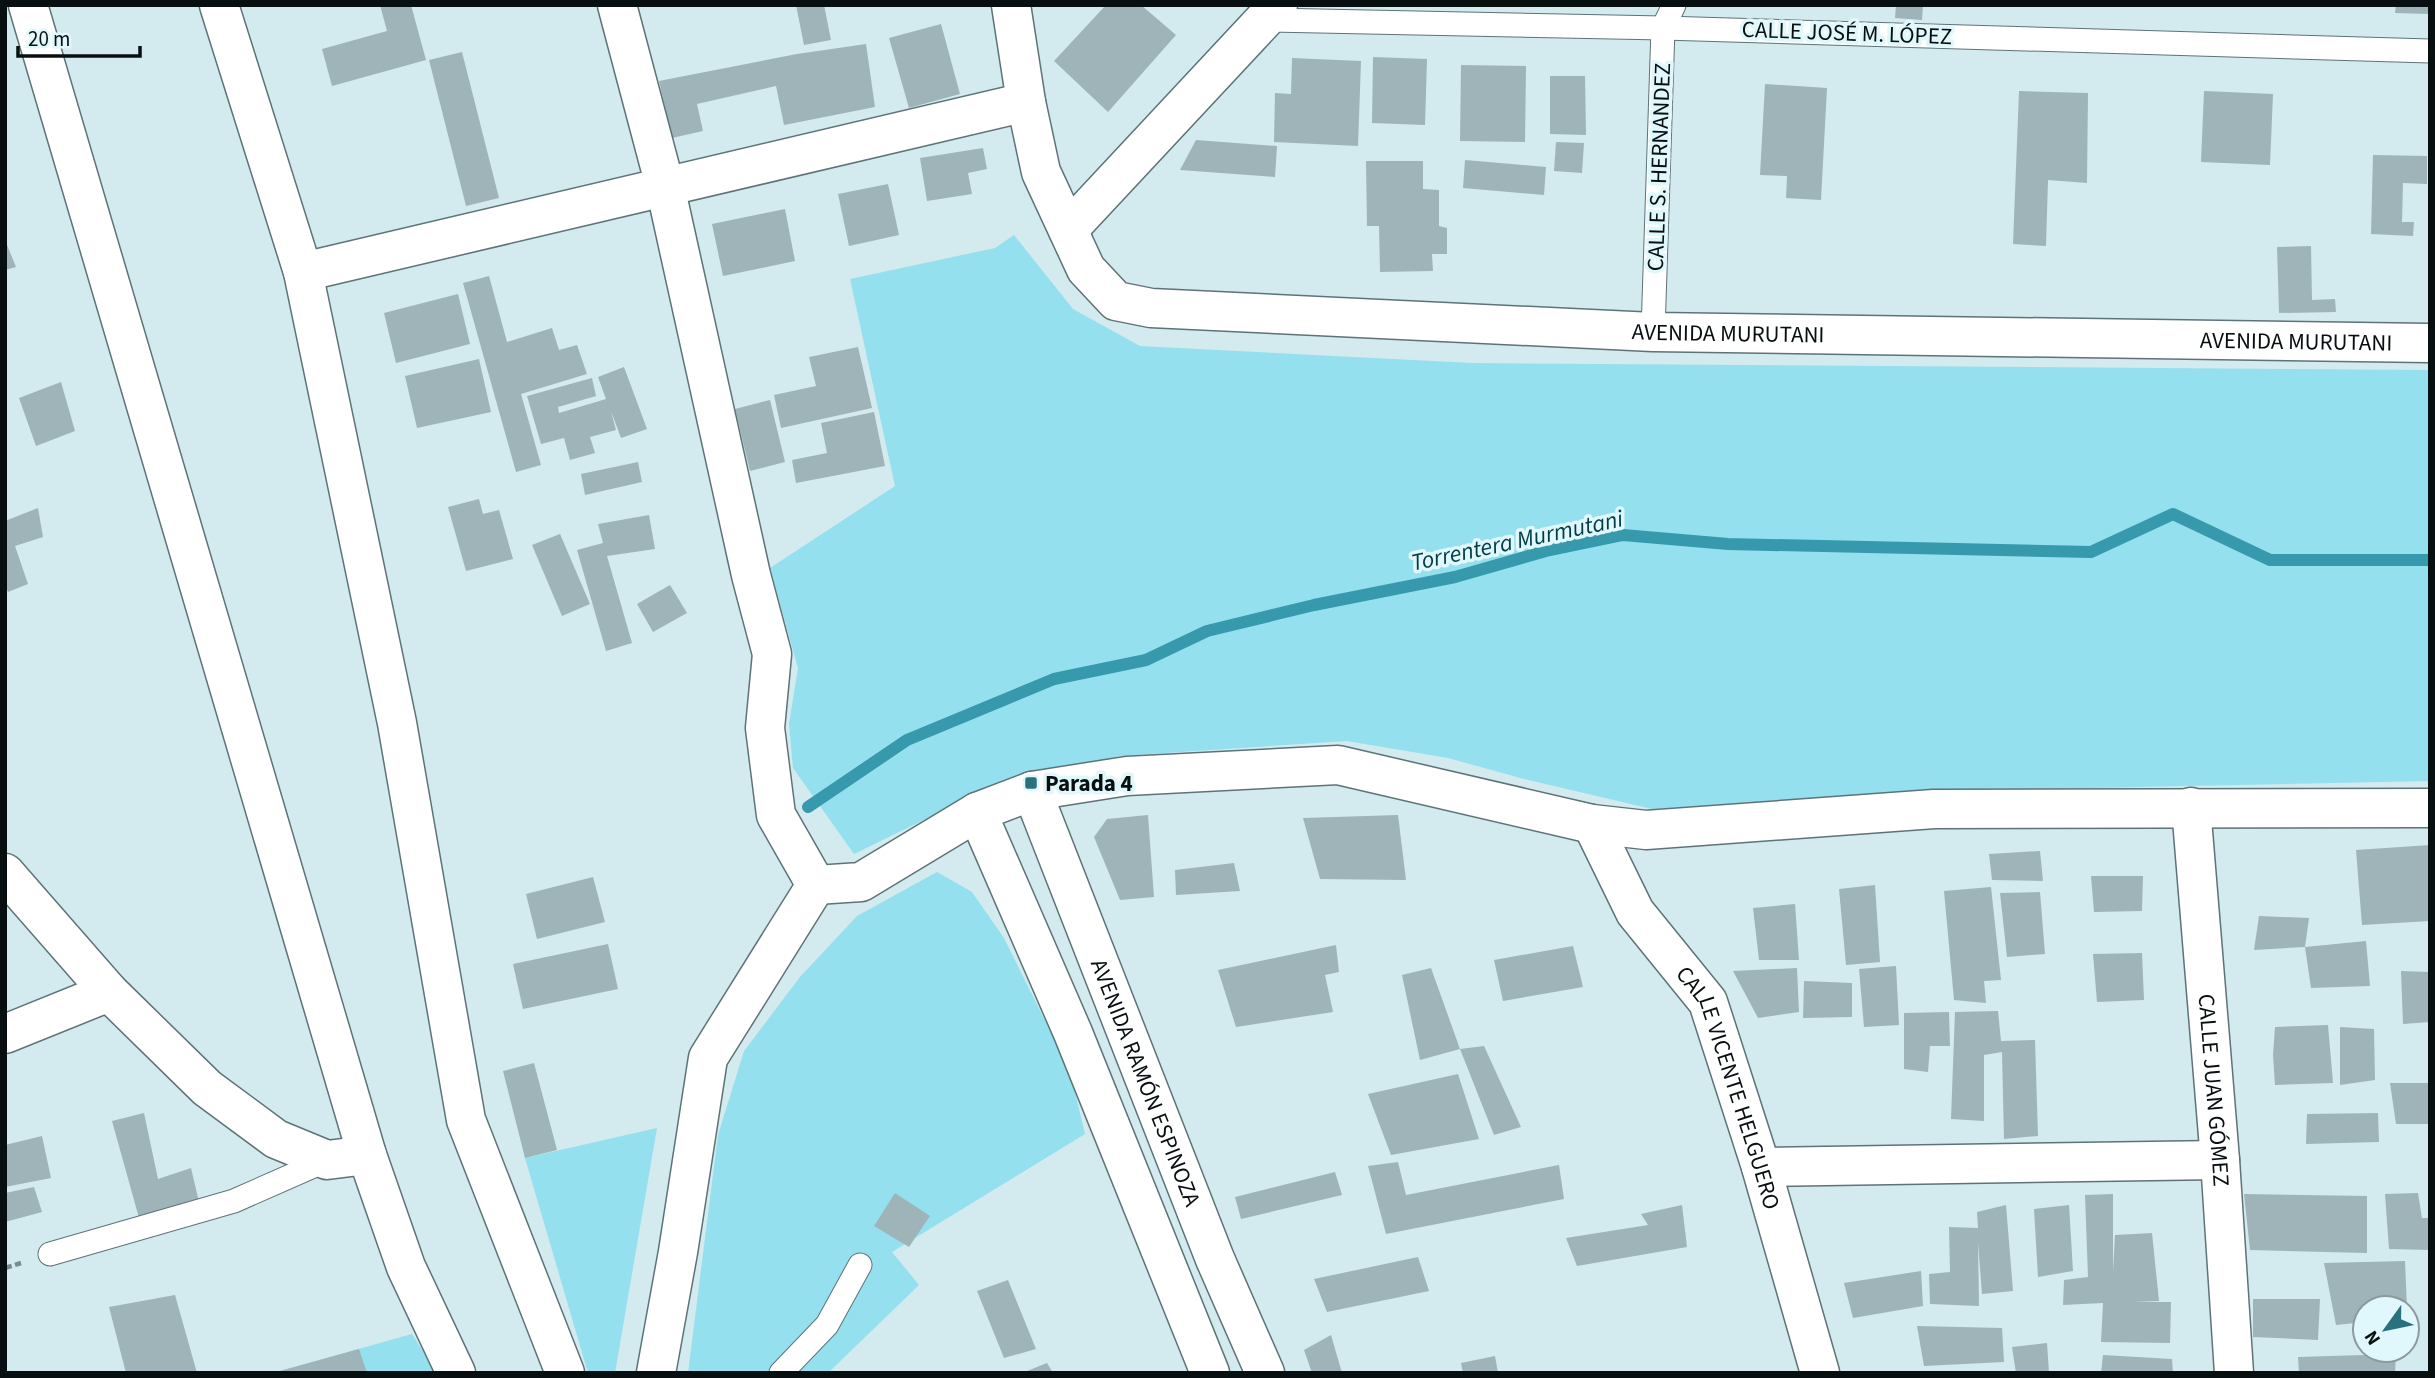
<svg xmlns="http://www.w3.org/2000/svg" width="2435" height="1378" font-family="'Source Sans 3',sans-serif">
  <style>
    .green { fill: #95e0ee }
    .lines { fill: none; stroke-linecap: round; stroke-linejoin: round }
    .stream { stroke: #369aac; stroke-width: 12 }
    .building { fill: #9eb4b9 }
    .service-casing { stroke: #5e7377; stroke-width: 25 }
    .minor-casing { stroke: #5e7377; stroke-width: 41 }
    .tertiary-casing { stroke: #5e7377; stroke-width: 41 }
    .path { stroke: #7a8a8e; stroke-width: 4.5; stroke-dasharray: 7 3.5; stroke-linecap: butt }
    .service { stroke: #fff; stroke-width: 23 }
    .minor { stroke: #fff; stroke-width: 38 }
    .tertiary { stroke: #fff; stroke-width: 38 }
    .poi-dot { fill: #2a717e; stroke: #e0f7fc; stroke-width: 2.5 }
    .labels { text-anchor: middle; dominant-baseline: central; stroke-width: 7; stroke-linejoin: round; paint-order: stroke }
    .street-label { font-size: 23px; fill: #080f11; stroke: #e0f7fc }
    .poi-label { font-size: 23px; font-weight: bold; fill: #080f11; stroke: #e0f7fc; text-anchor: start }
    .water-label { font-size: 24px; font-style: italic; fill: #003d47; stroke: #e0f7fc }
  </style>
  <rect width="100%" height="100%" fill="#d3eaef"/>
  <g class="green">
    <path d="M1014,235L1073,309L1140,346L1472,363L2430,370V781L1904,792L1652,809L1524,779L1448,758L1347,741L1119,756L977,794L854,854L793,768L789,724L798,668L770,568L895,486L850,279L995,248Z"/>
    <path d="M937,872L972,892L1004,938L1070,1071L1085,1134L892,1252L919,1285L828,1373H688L718,1135L744,1051L800,977L857,916Z"/>
    <path d="M657,1128L615,1373H588L525,1158Z"/>
    <path d="M412,1334L437,1373H281L280,1371Z"/>
  </g>
  <g class="lines">
    <path class="stream" d="M808,807L907,740L1054,679L1146,660L1207,631L1314,605L1455,577L1546,551L1623,535L1728,544L2091,552L2173,514L2270,560H2430"/>
  </g>
  <g class="building">
    <path d="M380,5H411L426,60L332,86L322,49L387,31Z"/>
    <path d="M796,5H824L831,40L804,45Z"/>
    <path d="M1106,5H1141L1176,35L1108,112L1054,61Z"/>
    <path d="M1896,5H1923L1922,20L1895,18Z"/>
    <path d="M2396,5H2430V14L2395,13Z"/>
    <path d="M941,24L960,94L909,108L889,38Z"/>
    <path d="M866,44L875,107L784,125L776,86L697,104L703,131L672,138L659,81L797,54Z"/>
    <path d="M462,52L499,198L466,206L429,60Z"/>
    <path d="M1373,57L1427,59L1425,125L1372,123Z"/>
    <path d="M1292,58L1361,61L1358,146L1274,142L1275,93L1291,94Z"/>
    <path d="M1461,65L1526,66L1525,142L1460,141Z"/>
    <path d="M1550,76H1585L1586,135L1550,134Z"/>
    <path d="M1765,84L1827,88L1821,200L1786,198L1787,176L1760,175Z"/>
    <path d="M2019,91L2088,93L2087,183L2048,180L2046,246L2013,244Z"/>
    <path d="M2204,91L2273,94L2270,165L2201,162Z"/>
    <path d="M1196,140L1277,146L1275,177L1180,170Z"/>
    <path d="M1556,142L1584,143L1582,173L1554,171Z"/>
    <path d="M983,148L987,169L968,173L972,194L927,201L920,158Z"/>
    <path d="M2373,155L2427,156V184L2403,183L2402,222H2414L2413,236L2371,234Z"/>
    <path d="M1465,160L1546,167L1544,195L1463,188Z"/>
    <path d="M1366,161H1423V189L1439,190V226L1447,228V254H1432L1433,271L1380,272L1379,226H1367Z"/>
    <path d="M888,184L899,235L849,246L838,194Z"/>
    <path d="M785,209L795,261L723,276L712,224Z"/>
    <path d="M5,240L16,267L5,270Z"/>
    <path d="M2311,246L2312,300L2335,299L2336,312L2279,313L2277,247Z"/>
    <path d="M489,276L507,342L552,328L559,350L577,345L587,374L521,394L541,465L516,472L463,283Z"/>
    <path d="M458,294L470,344L396,363L384,313Z"/>
    <path d="M858,347L872,408L781,428L774,395L816,386L809,357Z"/>
    <path d="M479,359L491,412L417,428L405,376Z"/>
    <path d="M624,367L647,429L621,438L611,411L616,430L590,437L595,453L570,460L564,438L541,444L527,396L592,378L596,396L558,407L559,413L606,399L598,377Z"/>
    <path d="M61,382L75,431L36,446L19,398Z"/>
    <path d="M770,400L785,462L750,471L735,409Z"/>
    <path d="M874,412L885,466L796,483L792,460L827,453L821,423Z"/>
    <path d="M638,462L642,482L585,495L581,474Z"/>
    <path d="M479,499L483,514L499,510L513,559L466,571L448,507Z"/>
    <path d="M38,508L43,537L15,546L28,584L8,592L5,584V521Z"/>
    <path d="M649,515L655,549L607,556L632,643L606,651L577,550L603,543L598,524Z"/>
    <path d="M560,534L590,604L562,616L532,545Z"/>
    <path d="M670,585L687,613L653,632L637,604Z"/>
    <path d="M1148,815L1154,897L1120,900L1094,837L1107,819Z"/>
    <path d="M1398,815L1406,880L1320,879L1303,818Z"/>
    <path d="M2430,845V921L2362,925L2356,850Z"/>
    <path d="M2040,851L2043,881L1992,880L1989,854Z"/>
    <path d="M1234,863L1240,891L1176,895L1175,870Z"/>
    <path d="M2091,876H2143L2142,911L2094,912Z"/>
    <path d="M593,877L605,922L537,939L526,894Z"/>
    <path d="M1875,885L1880,962L1846,965L1839,889Z"/>
    <path d="M1991,887L2001,980L1984,981L1986,1003L1954,1000L1944,891Z"/>
    <path d="M2040,892L2045,954L2007,957L2000,893Z"/>
    <path d="M1795,904L1799,960H1759L1753,908Z"/>
    <path d="M2259,916L2309,918L2305,947L2254,950Z"/>
    <path d="M2366,941L2370,986L2311,988L2305,947Z"/>
    <path d="M608,944L618,989L523,1009L513,964Z"/>
    <path d="M1336,945L1339,972L1325,975L1333,1012L1236,1027L1218,970Z"/>
    <path d="M1573,946L1583,987L1503,1001L1494,960Z"/>
    <path d="M2142,953L2144,1000L2097,1002L2093,954Z"/>
    <path d="M1896,966L1899,1025L1864,1027L1859,969Z"/>
    <path d="M1431,968L1460,1049L1420,1060L1402,975Z"/>
    <path d="M1797,968L1799,1012L1758,1018L1733,971Z"/>
    <path d="M2401,971L2430,972V1022L2403,1024Z"/>
    <path d="M1804,981L1852,983V1017L1803,1018Z"/>
    <path d="M1998,1011L2001,1041L2035,1040L2038,1136L2004,1139L2002,1052L1984,1055V1121L1951,1119L1955,1012Z"/>
    <path d="M1949,1012L1950,1046H1930L1928,1072L1904,1069V1013Z"/>
    <path d="M2328,1025L2333,1083L2275,1085L2273,1055L2275,1027Z"/>
    <path d="M2340,1027L2374,1029L2375,1080L2340,1085Z"/>
    <path d="M1484,1046L1521,1127L1494,1135L1460,1049Z"/>
    <path d="M534,1063L557,1150L525,1158L503,1071Z"/>
    <path d="M1458,1074L1479,1139L1391,1155L1368,1094Z"/>
    <path d="M2390,1083H2430V1124H2396Z"/>
    <path d="M144,1113L158,1179L191,1168L199,1202L139,1218L112,1121Z"/>
    <path d="M2378,1113L2379,1142L2306,1144L2307,1114Z"/>
    <path d="M42,1136L51,1178L5,1187V1145Z"/>
    <path d="M1398,1162L1406,1195L1559,1165L1564,1199L1386,1234L1368,1166Z"/>
    <path d="M1335,1172L1342,1195L1241,1219L1235,1197Z"/>
    <path d="M34,1187L42,1212L5,1222V1193Z"/>
    <path d="M895,1193L930,1216L909,1247L874,1226Z"/>
    <path d="M2418,1193L2422,1218H2430V1250L2389,1249L2385,1194Z"/>
    <path d="M2113,1194V1272L2115,1235L2152,1233L2159,1301L2133,1302H2171L2170,1343L2101,1342L2103,1303L2063,1305L2064,1280L2088,1277L2085,1195Z"/>
    <path d="M2244,1194L2367,1196V1253L2250,1250Z"/>
    <path d="M1682,1205L1687,1247L1577,1266L1566,1238L1648,1225L1641,1214Z"/>
    <path d="M2006,1205L2013,1291L1982,1294L1978,1242L1979,1306L1930,1304L1929,1274L1950,1272L1949,1227L1978,1228L1977,1212Z"/>
    <path d="M2069,1205L2073,1271L2038,1277L2034,1209Z"/>
    <path d="M1418,1257L1429,1291L1327,1312L1314,1279Z"/>
    <path d="M2405,1261L2407,1308H2365V1322L2336,1325L2324,1263Z"/>
    <path d="M1921,1271L1923,1306L1853,1318L1844,1283Z"/>
    <path d="M1008,1280L1036,1349L1004,1358L977,1291Z"/>
    <path d="M175,1295L197,1373H126L109,1307Z"/>
    <path d="M2253,1299H2320L2318,1340L2253,1337Z"/>
    <path d="M1917,1326L2002,1328L2004,1362L1924,1366Z"/>
    <path d="M1331,1335L1342,1373H1312L1304,1350Z"/>
    <path d="M2047,1343L2049,1373H2016L2012,1347Z"/>
    <path d="M359,1349L367,1373H281L280,1371Z"/>
    <path d="M2396,1354L2395,1373H2299L2298,1357Z"/>
    <path d="M2103,1355L2172,1359L2173,1373H2101Z"/>
    <path d="M1495,1356L1498,1373H1463L1461,1363Z"/>
    <path d="M1047,1363L1053,1373H1022Z"/>
  </g>
  <g class="lines">
    <defs>
      <g id="service">
        <path d="M1265,20L1663,28L2430,51"/>
        <path d="M1653,332L1663,28L1674,5"/>
        <path d="M50,1254L234,1201L327,1160"/>
        <path d="M781,1373L827,1325L860,1265"/>
      </g>
      <g id="minor">
        <path d="M617,5L665,186L751,575L772,654L765,728L776,815L816,885L861,882L977,812L1032,791L1127,776L1338,765L1592,824L1646,830L1934,809L2430,808"/>
        <path id="s1" d="M1011,5L1026,102L1041,172L1086,269L1116,301L1151,308L1653,332L2430,343"/>
        <path d="M1068,230L1278,5"/>
        <path d="M303,272L1026,102"/>
        <path id="s2" d="M1032,791L1215,1259L1265,1373"/>
        <path id="s3" d="M2191,807L2220,1160L2234,1373"/>
        <path d="M977,812L1073,1033L1210,1373"/>
        <path id="s4" d="M1592,824L1635,912L1708,1002L1761,1167L1820,1373"/>
        <path d="M5,873L109,992L207,1088L276,1139L327,1160L367,1155"/>
        <path d="M5,1034L109,992"/>
        <path d="M1761,1167L2220,1160"/>
        <path d="M656,1373L678,1252L708,1058L816,885"/>
      </g>
      <g id="tertiary">
        <path d="M28,5L367,1155L406,1267L456,1373"/>
        <path d="M219,5L303,272L397,723L466,1120L565,1373"/>
      </g>
    </defs>
    <use href="#service" class="service-casing"/>
    <use href="#minor" class="minor-casing"/>
    <use href="#tertiary" class="tertiary-casing"/>
    <path class="path" d="M5,1268L21,1263"/>
    <use href="#service" class="service"/>
    <use href="#minor" class="minor"/>
    <use href="#tertiary" class="tertiary"/>
  </g>
  <rect class="poi-dot" x="1024" y="776" width="14" height="14" rx="3.5"/>
  <g class="labels">
    <g class="street-label">
      <text transform="translate(1847 33) rotate(2)">CALLE JOSÉ M. LÓPEZ</text>
      <text transform="translate(1659 167) rotate(-88)">CALLE S. HERNANDEZ</text>
      <text stroke="none"><textPath href="#s1" startOffset="934">AVENIDA MURUTANI</textPath></text>
      <text stroke="none"><textPath href="#s1" startOffset="1502">AVENIDA MURUTANI</textPath></text>
      <text stroke="none"><textPath href="#s2" startOffset="313">AVENIDA RAMÓN ESPINOZA</textPath></text>
      <text stroke="none"><textPath href="#s4" startOffset="301">CALLE VICENTE HELGUERO</textPath></text>
      <text stroke="none"><textPath href="#s3" startOffset="284">CALLE JUAN GÓMEZ</textPath></text>
    </g>
    <g class="poi-label">
      <text x="1045" y="783">Parada 4</text>
    </g>
    <g class="water-label">
      <text transform="translate(1517 541) rotate(-12)">Torrentera Murmutani</text>
    </g>
  </g>
  <rect width="2435" height="1378" fill="none" stroke="#080f11" stroke-width="14"/>
  <g transform="translate(2386 1329) rotate(237)"><circle r="33" fill="#e0f7fc" stroke="#8a9a9e" stroke-width="2"/>
  <path d="M0-5L12 26L0 18L-12 26Z" fill="#2a717e"/>
  <text y="-10" font-size="19" font-weight="bold" text-anchor="middle" fill="#080f11">N</text>
  </g>
  <path d="M18 46v10h122v-10" fill="none" stroke="#080f11" stroke-width="3.5"/>
  <text x="28" y="46" font-size="21" fill="#080f11" stroke="#e0f7fc" stroke-width="5" paint-order="stroke">20 m</text>
</svg>
